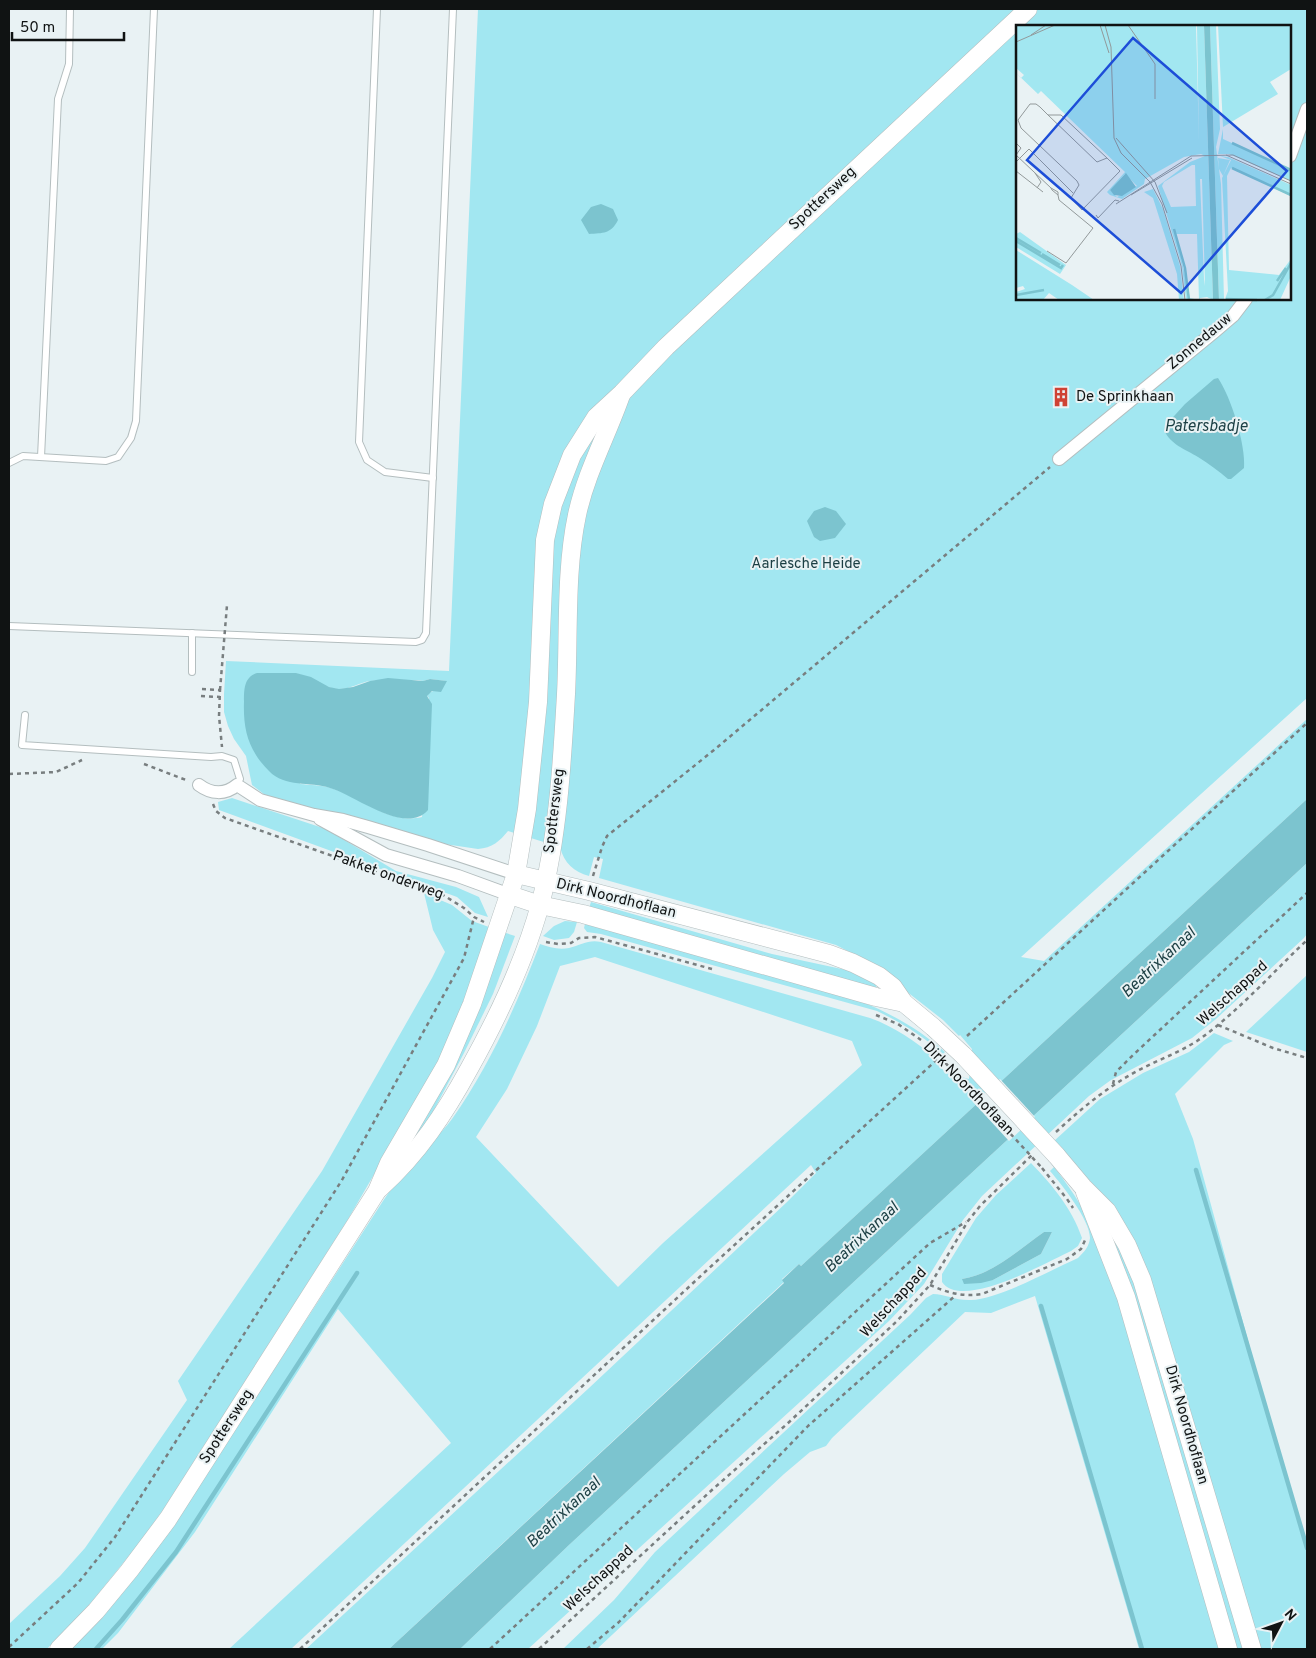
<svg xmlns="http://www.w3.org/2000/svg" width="1316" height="1658" font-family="Overpass,sans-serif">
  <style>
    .green { fill: #a2e7f1; fill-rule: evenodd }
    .water { fill: #7cc4cf }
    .pier { fill: #e9f2f4 }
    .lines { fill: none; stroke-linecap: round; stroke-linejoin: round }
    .stream { stroke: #7cc4cf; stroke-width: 4.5 }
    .lane-casing { stroke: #b4bebf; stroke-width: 8 }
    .street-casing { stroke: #b4bebf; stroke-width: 14 }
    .secondary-casing { stroke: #b4bebf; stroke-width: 19 }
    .path { stroke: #787e7f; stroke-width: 2.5; stroke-dasharray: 4 4; stroke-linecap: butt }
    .lane { stroke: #fff; stroke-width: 6 }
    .street { stroke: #fff; stroke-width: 12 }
    .secondary { stroke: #fff; stroke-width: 18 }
    .secondary-bridge-casing { stroke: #b4bebf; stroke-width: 19; stroke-linecap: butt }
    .path-bridge { stroke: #787e7f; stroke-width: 2.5; stroke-dasharray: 4 4; stroke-linecap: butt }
    .secondary-bridge { stroke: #fff; stroke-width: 18 }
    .labels { text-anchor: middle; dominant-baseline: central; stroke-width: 4; stroke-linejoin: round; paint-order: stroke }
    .street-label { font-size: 15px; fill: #101313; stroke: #e9f2f4 }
    .poi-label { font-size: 15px; fill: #101313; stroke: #e9f2f4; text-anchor: start }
    .park-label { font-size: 15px; fill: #1b3e43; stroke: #e9f2f4 }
    .water-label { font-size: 16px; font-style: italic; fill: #1d4045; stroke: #e9f2f4 }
    .inset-river { fill: none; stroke: #7cc4cf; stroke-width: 2.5 }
    .inset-road { fill: none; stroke: #92999a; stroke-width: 1 }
    .view { fill: #1d4ed8; fill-opacity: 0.15; stroke: #1d4ed8; stroke-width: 2.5 }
    .inset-edge { fill: none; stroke: #101313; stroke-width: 2.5 }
  </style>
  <rect width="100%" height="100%" fill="#e9f2f4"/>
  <g class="green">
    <path d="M478,9H1307V698L1021,957L1044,961L1307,719V799L801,1266L799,1264L782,1279L784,1282L389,1649H306L589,1388L787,1202L816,1173L811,1165L291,1649H229L451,1443L338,1309L195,1532L118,1633L102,1649H71L112,1605L175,1523L383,1201C392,1188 400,1175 410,1164C424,1149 440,1135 452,1119C490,1065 516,1006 540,944C549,947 558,950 569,948C581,945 589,939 601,942L870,1018C895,1027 915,1041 935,1058L934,1060L946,1073L969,1079L972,1049L960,1035L959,1036L943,1020L869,962L836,945L599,878L603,859L594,857L589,876C574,872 564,863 560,847L508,831C500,841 492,848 478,849L431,842L265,795L252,785L246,756L234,739L228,726L224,712V694L226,661L449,671ZM1017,26H1290V299H1017ZM289,673C308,673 320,687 337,689C350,690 359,682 371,681C386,679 403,680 418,680L423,681L430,679L446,681L435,690L429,693L427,696L429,698L422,817C389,825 361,797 331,788C321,785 310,785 300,784ZM595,957L852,1041L862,1065L663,1243L618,1287L476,1137L507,1089L537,1026L560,966Z"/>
    <path d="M232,798L326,829L396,871L456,887L479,897L488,917L475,913L457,897L219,810L218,802Z"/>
    <path d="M1307,863V934L1304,938L1216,1019L1192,1038L1111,1080L1089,1096L982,1196L963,1220L924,1284L889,1321L528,1649H460L569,1545Z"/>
    <path d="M424,893L452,905L472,921L489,927L486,948L448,1047L347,1221L163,1510L136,1547L90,1604L47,1649H9V1624L60,1576L85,1548L187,1400L178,1381L322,1171L432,978L445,952L433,930Z"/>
    <path d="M591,902L772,954L851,971L877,985L875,990L844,979L589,908Z"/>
    <path d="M565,921L577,922L574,932L569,938L554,940L543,936L554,926Z"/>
    <path d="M585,924L860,1001C892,1014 919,1029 945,1052L943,1054C923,1036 902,1023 877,1011L601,934L587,932L584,928Z"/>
    <path d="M503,932L515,936L493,994L464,1053L423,1131L396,1167Z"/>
    <path d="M1307,975V1052L1246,1032Z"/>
    <path d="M1214,1033L1233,1041L1224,1045L1175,1094L1193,1139L1267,1410L1307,1547V1649H1255L1153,1300L1098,1190L1054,1141L1100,1099L1143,1073L1189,1052Z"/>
    <path d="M1031,1163C1052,1185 1072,1208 1082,1238L1078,1246L1071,1251C1047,1262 962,1311 942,1282V1274L976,1218L996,1195ZM1044,1232H1052L1041,1254L993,1280L962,1279C994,1274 1018,1250 1044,1232Z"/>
    <path d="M1054,1167C1074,1192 1089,1218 1103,1246L1223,1649H1139L1035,1296L991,1313L965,1312L832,1438L826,1446L810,1452L784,1474L597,1649H563L614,1600L655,1552L910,1315L926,1298L933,1294C945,1294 957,1301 971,1300C999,1299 1051,1270 1078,1258C1084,1252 1089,1247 1090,1238C1090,1220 1062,1185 1050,1171Z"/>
    <path d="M1102,1213L1127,1257L1246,1649H1232Z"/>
  </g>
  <g class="water">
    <path d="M601,204L613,209L618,220C611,234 603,233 589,234L581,220L591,207Z"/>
    <path d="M1218,378C1231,397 1246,445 1244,468L1231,479H1228C1219,471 1209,464 1198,457C1185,449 1171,445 1164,430L1165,426L1185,404L1214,379Z"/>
    <path d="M825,507L836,511L846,524L835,538L820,541L814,537L807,521L814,511Z"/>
    <path d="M257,673H296L311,677L329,687L339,689L353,687L370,681L388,678L423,681L430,679L447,681L441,692L432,691L427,696L432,704L428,810C405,836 355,795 330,788C310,781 285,788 269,771C248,750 243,729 244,701C244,690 244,677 257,673Z"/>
    <path d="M1307,799V863L569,1545L460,1649H389L784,1283L782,1280L799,1264L801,1266Z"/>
    <path d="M1044,1232H1052L1041,1254L993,1280L981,1283L964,1284L962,1279C994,1274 1018,1250 1044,1232Z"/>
  </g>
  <path class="pier" d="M1000,1079L1035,1117L1009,1141L974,1103Z"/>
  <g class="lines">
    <g class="stream">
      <path d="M1196,1170L1307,1548"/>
      <path d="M1041,1306L1142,1649"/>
      <path d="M96,1649L122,1620L176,1552L357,1273"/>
    </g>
    <defs>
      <g id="lane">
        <path d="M377,9L359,442L367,460L385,472L433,478"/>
        <path d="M41,457L58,99L69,64L70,9"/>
        <path d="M9,463L23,456L106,461L118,457L131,438L136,421L154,9"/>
        <path d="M9,626L416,642L422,640L426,633L453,9"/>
        <path d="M192,672V633"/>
        <path d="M25,715L22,745L211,757L222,756L234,760L240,779L237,785"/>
      </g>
      <g id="street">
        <path d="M1290,156L1307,109"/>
        <path d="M1059,459L1214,332L1233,316L1246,299"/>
        <path d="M199,785C211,794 225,795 237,785L260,800L314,815L343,820L368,827L428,845L516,874"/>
        <path d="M320,819L386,855L458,876L510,895"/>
      </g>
      <g id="secondary">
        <path d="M516,874L589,891L829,954L853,963L879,976L893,987L904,1003L933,1027L964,1056"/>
        <path d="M510,895L540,905L583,914L876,997L904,1003"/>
        <path d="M1056,1155L1083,1187L1107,1211L1127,1245L1142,1280L1252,1649"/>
        <path d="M380,1188C418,1154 445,1113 469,1069C498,1017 524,963 540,905C558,837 562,764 566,694C569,637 565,571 577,515C586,473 607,435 621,395"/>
        <path d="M1085,1192L1126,1297L1228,1649"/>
        <path d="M59,1649L96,1611L129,1571L168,1519L377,1191L389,1163L446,1065L472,1004L516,874L527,809L538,702L545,540L553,504L572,455L596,417L622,393L666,347L1028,9"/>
      </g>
    </defs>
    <use href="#lane" class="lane-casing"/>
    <use href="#street" class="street-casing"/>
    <use href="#secondary" class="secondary-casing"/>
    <g class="path">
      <path d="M202,689L220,690L219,716L222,747"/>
      <path d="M201,696L220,697"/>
      <path d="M144,764L186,780"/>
      <path d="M9,774L56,772L82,760"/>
      <path d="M213,804L216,811L225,818L443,895L464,908L474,917L484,922"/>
      <path d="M593,876L602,847L607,836L714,750L1050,467"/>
      <path d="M546,942L558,944L571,943L579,938L595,937L712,969"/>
      <path d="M876,1015L898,1024L921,1040"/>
      <path d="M1218,1025L1273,1048L1307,1058"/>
      <path d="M967,1036L1307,723"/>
      <path d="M940,1057L951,1069"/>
      <path d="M1113,1084L1116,1072L1133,1055L1307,893"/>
      <path d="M1056,1132C1082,1108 1107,1087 1139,1070C1158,1060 1178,1053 1197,1041C1237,1013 1271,974 1307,940"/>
      <path d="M1042,1168L1067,1199L1073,1208"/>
      <path d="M930,1285C948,1293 963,1297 982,1294L1067,1259L1081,1249L1086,1238"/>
      <path d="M9,1647L78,1583L115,1537L342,1180L464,958L474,917"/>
      <path d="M300,1649L706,1271L941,1056"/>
      <path d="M490,1649L930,1243L966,1222"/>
      <path d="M539,1649L713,1489L787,1424L897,1321L930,1285L968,1221L980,1206L1034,1153"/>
      <path d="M587,1649L619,1622L808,1426L956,1295"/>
    </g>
    <use href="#lane" class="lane"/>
    <use href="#street" class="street"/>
    <use href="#secondary" class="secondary"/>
    <defs>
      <path id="secondary-bridge" d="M964,1056L1056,1155"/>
    </defs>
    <use href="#secondary-bridge" class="secondary-bridge-casing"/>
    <g class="path-bridge">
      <path d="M220,690L227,605"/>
      <path d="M951,1069L1042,1168"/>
    </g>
    <use href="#secondary-bridge" class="secondary-bridge"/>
  </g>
  <defs>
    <symbol id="building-bare" viewBox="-9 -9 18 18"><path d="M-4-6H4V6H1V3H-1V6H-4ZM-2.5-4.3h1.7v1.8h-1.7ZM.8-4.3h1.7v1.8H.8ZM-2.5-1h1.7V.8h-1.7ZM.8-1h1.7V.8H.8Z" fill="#cf4234" stroke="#e9f2f4" stroke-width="2.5" paint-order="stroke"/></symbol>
  </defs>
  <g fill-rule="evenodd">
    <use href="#building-bare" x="1047" y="383" width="28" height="28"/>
  </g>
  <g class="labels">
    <g class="street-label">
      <text transform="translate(823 199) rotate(-43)">Spottersweg</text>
      <text transform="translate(1200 342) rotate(-40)">Zonnedauw</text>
      <text transform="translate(555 811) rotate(-83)">Spottersweg</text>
      <text transform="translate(388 876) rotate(20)">Pakket onderweg</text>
      <text transform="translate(616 899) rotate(14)">Dirk Noordhoflaan</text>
      <text transform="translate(1233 994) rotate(-42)">Welschappad</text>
      <text transform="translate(968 1089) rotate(46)">Dirk Noordhoflaan</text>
      <text transform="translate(894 1303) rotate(-47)">Welschappad</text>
      <text transform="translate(1186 1425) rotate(74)">Dirk Noordhoflaan</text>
      <text transform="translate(227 1427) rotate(-57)">Spottersweg</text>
      <text transform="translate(599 1579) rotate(-43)">Welschappad</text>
    </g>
    <g class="poi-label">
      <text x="1076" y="397">De Sprinkhaan</text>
    </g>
    <g class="park-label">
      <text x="806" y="564">Aarlesche Heide</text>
    </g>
    <g class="water-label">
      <text x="1206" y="427">Patersbadje</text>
      <text transform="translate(1159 963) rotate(-43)">Beatrixkanaal</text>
      <text transform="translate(862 1238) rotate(-43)">Beatrixkanaal</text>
      <text transform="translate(564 1513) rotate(-43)">Beatrixkanaal</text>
    </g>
  </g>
  <g transform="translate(1016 25)">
    <rect width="275" height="275" fill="#e9f2f4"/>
    <path d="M0,0H180L183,117L181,1L188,0L197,275L191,272L170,275L166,241L142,161L174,137L189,131L185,129L168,132L129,154L128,159L106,174L94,170L91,167L109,147L25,66L22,69L0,48L5,53L8,50L0,43ZM176,140H179L180,181L155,182L146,161L148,157ZM109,149L121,161L101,172L94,165ZM184,154H186L189,261L188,254ZM160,209H181L183,275L174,273ZM194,0H200L204,104L200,122L205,159L208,275H203ZM202,0H275V44L254,57L262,69L207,102ZM207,104V114L275,145V156L213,129H202ZM204,131L212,132L275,160V171L215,143L211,151L213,245L263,250L275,234V251L264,275L209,274L212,266L206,153L215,135ZM202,133L214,135L207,151L203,144ZM137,164L147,184L164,241L168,275H163L161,249L137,173L128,167ZM4,207L50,240L44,249L0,222V209ZM0,225L56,260L78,275H43L33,268L27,275H0V267L9,264L7,261L0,263Z" fill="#a2e7f1" fill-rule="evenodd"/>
    <path d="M188,0H194L203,275H197ZM110,148L120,162L106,171L98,170L94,165Z" fill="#7cc4cf"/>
    <path class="inset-river" d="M216,118L275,145M216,143L275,170M158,204L169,243L173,275M0,213L25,228M0,216L45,243L47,240M26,229L44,240M261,256L270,243M0,270L28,265M210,274L241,275M249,275L257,270L275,238"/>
    <path class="inset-road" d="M84,0L93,28M89,0L95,22L98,113L105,128L134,157L146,179L165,241L169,275M112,0L139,39V74M15,10L30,0M0,17L39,0M32,90H45L91,133L104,146L66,185L55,173L63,160L61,156L5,103L2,95L14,79H20L24,82L32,90L81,137L91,133M100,113L139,157L151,188M0,118L5,123L0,130M13,124L57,168M0,130L35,163M210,130L275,159M0,137L13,124M0,146L27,167M19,148L25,157L21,163M35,163L42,167V170L36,165ZM115,170L176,133M100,179L175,131L217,130L275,156M80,190L82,193L99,175L103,176M31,226L50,238L77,203L43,175L42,170"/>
    <path class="view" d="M117,13L271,146L165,268L11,135Z"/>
    <rect width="275" height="275" class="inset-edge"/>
  </g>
  <rect width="1316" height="1658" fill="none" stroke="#101313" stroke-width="20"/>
  <g transform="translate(1281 1623) rotate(49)" stroke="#e9f2f4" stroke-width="4" paint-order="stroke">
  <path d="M0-4L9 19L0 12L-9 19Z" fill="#101313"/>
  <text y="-8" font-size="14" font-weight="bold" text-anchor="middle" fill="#101313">N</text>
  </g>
  <path d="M12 32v8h112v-8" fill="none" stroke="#101313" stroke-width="2.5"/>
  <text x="20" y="32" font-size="15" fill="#101313" stroke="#e9f2f4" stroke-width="4" paint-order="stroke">50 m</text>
</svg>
